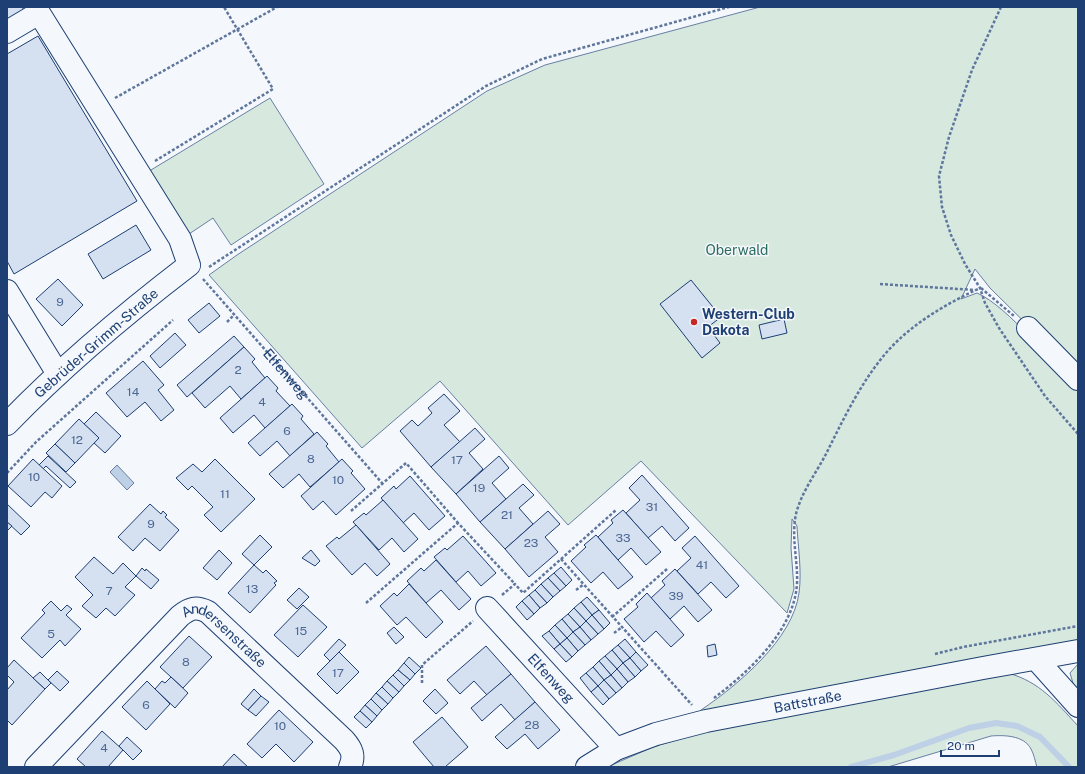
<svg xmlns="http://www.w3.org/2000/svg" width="1085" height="774" font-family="'Public Sans',sans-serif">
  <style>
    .green { fill: #d7e8df; stroke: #687fa3 }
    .water { fill: #bed0e5; stroke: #687fa3 }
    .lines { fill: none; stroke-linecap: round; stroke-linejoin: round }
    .stream { stroke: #bed0e5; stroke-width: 6 }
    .building { fill: #d5e0f0; stroke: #1d3f73 }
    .minor-casing { stroke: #1d3f73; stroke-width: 24 }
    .path { stroke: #5e769c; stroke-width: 2.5; stroke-dasharray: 3 2; stroke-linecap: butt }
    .minor { stroke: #f4f7fb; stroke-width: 22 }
    .poi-dot { fill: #c62828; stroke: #f4f7fb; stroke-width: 1.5 }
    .labels { text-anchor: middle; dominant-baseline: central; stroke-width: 3; stroke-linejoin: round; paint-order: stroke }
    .number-label { font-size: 12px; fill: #4b6792 }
    .park-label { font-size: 14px; fill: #2c6c60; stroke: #f4f7fb }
    .poi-label { font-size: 14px; font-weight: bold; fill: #1d3f73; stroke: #f4f7fb; text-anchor: start }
    .street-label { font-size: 14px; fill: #1d3f73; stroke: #f4f7fb }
  </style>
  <rect width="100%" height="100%" fill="#f4f7fb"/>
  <g class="green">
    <path d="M760,7H1078V375L990,288L975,269L961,299L977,293C1009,307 1054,365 1078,392V643L701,712V710C738,685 793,639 799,593C802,571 798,547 797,526L792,519L791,548L794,589L787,613L641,461L568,525L440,381L362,448L209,275L237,255L487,91L545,65Z"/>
    <path d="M270,98L324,184L231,245L213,218L186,236L146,173Z"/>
    <path d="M1078,664V690L1073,683L1070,673Z"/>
    <path d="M1008,673C1040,682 1056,702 1078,726V767H1037C1035,761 1034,754 1031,749C1024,735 1003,735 991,736L888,767H607L653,747L704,732Z"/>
  </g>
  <path class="water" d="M117,465L134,483L127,490L110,472Z"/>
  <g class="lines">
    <path class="stream" d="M851,767L894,755L969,728L996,723L1017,726L1040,737L1069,767"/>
  </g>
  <g class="building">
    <path d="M7,7H22L25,12L7,23Z"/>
    <path d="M38,36L137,201L14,274L7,261V54Z"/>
    <path d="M136,225L151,250L103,279L88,254Z"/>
    <path d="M58,279L83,305L62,326L36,299Z"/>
    <path d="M691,280L721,317L708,327L720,343L702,358L660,304Z"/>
    <path d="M209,303L220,316L199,333L188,320Z"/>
    <path d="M784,319L787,333L762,339L759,325Z"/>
    <path d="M175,333L186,345L160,368L150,356Z"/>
    <path d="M234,336L244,347L187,397L177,385Z"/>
    <path d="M244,347L255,359L252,362L265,378L241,399L230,386L205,408L192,393Z"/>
    <path d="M143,361L164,385L158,390L174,410L161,421L145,402L127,417L106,393Z"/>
    <path d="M267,376L278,388L276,391L290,406L265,428L254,415L233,433L220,418Z"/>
    <path d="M444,394L460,411L444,425L460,442L431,467L400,431L412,420L418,426L432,413L428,408Z"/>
    <path d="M292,404L303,416L301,419L314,434L290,456L277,441L260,456L248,443Z"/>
    <path d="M96,412L121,436L105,453L94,443L99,438L84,424Z"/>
    <path d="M79,419L99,438L75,463L55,444Z"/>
    <path d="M475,428L485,439L469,453L483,469L456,494L431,467Z"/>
    <path d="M317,432L328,444L326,446L339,462L310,487L299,474L283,488L269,474Z"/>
    <path d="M55,444L75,463L66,472L46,453Z"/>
    <path d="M48,456L76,482L70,488L46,466L43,469L39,465Z"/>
    <path d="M499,456L509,468L492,483L506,499L480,522L456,494Z"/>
    <path d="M33,459L62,486L52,498L45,492L31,507L8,486Z"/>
    <path d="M215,459L255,499L221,532L204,515L213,507L192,486L188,490L176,478L193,464L202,472Z"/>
    <path d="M342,459L353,471L351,473L365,489L336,515L323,501L313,510L301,496Z"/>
    <path d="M642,475L689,528L675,541L662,526L648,538L626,513L640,500L629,488Z"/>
    <path d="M410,476L445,516L429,530L414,513L403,523L381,498L394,486L396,489Z"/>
    <path d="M523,484L534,495L519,508L533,524L505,549L480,522Z"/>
    <path d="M383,500L418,539L404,552L392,538L379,550L353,522L364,513L366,515Z"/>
    <path d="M7,504L30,526L21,535L7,522Z"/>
    <path d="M150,504L161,514L163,511L167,515L165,517L179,530L160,551L145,538L133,551L118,537Z"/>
    <path d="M623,510L661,552L646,565L631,548L618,560L598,537L613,523L611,520Z"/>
    <path d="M548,511L560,524L545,537L558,552L529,577L505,549Z"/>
    <path d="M7,522L12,526L7,531Z"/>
    <path d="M356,525L390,564L377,576L365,563L352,575L326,546L337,537L339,539Z"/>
    <path d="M260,535L272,547L254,565L242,554Z"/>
    <path d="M596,535L633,577L618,589L603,572L591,583L571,561L586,547L584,545Z"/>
    <path d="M463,536L496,573L481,586L468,571L456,582L434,557L445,548L447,550Z"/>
    <path d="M695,536L739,586L726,598L711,582L698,594L677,571L691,558L682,548Z"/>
    <path d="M219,550L232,563L217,580L203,568Z"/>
    <path d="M311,550L320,561L315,566L302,558Z"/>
    <path d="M94,557L113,574L123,563L136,576L125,587L135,595L115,616L106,608L96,618L82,606L93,595L75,577Z"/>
    <path d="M436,560L471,599L459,610L441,590L426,603L407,581L421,568L424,571Z"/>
    <path d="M254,565L263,573L266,570L277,581L274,583L276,585L250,613L228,593Z"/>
    <path d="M561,567L572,580L566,586L554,573Z"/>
    <path d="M142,568L145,571L146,569L159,580L151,589L136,576Z"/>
    <path d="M675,569L712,610L698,622L684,606L670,619L651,598L665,585L662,581Z"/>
    <path d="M554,573L566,586L560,591L548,578Z"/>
    <path d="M548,578L560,591L553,597L541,584Z"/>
    <path d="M409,584L443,622L426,638L406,617L397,625L380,606L394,593L397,596Z"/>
    <path d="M541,584L553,597L547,603L535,590Z"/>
    <path d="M299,588L309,597L297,609L287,600Z"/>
    <path d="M535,590L547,603L540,608L529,595Z"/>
    <path d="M647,593L684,635L671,647L656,631L644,642L624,619L638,607L636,604Z"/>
    <path d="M529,595L540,608L534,614L522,601Z"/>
    <path d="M587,597L599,610L592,615L581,602Z"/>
    <path d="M51,601L61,611L67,605L72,609L66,615L81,629L65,646L60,640L42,658L21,638L45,613L42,610Z"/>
    <path d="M522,601L534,614L527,620L516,607Z"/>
    <path d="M581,602L592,615L586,621L574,608Z"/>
    <path d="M303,605L327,627L298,657L274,635Z"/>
    <path d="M574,608L586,621L580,627L568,614Z"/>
    <path d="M599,610L610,623L604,629L592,615Z"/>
    <path d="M568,614L580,627L573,632L562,619Z"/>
    <path d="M592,615L604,629L598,634L586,621Z"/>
    <path d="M562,619L573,632L567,638L555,625Z"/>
    <path d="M586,621L598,634L591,640L580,627Z"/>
    <path d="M555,625L567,638L560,644L549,631Z"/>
    <path d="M394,627L404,637L396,644L387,633Z"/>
    <path d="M580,627L591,640L585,645L573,632Z"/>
    <path d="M549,631L560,644L554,649L542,636Z"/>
    <path d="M573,632L585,645L578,651L567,638Z"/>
    <path d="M189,636L212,657L183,688L160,667Z"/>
    <path d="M567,638L578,651L572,657L560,644Z"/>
    <path d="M339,639L346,645L330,661L324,655Z"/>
    <path d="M625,639L636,652L630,658L618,645Z"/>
    <path d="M560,644L572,657L566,662L554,649Z"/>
    <path d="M715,644L717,655L708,657L707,646Z"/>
    <path d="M618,645L630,658L623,663L612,650Z"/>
    <path d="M486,646L511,674L487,695L474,681L460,694L447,680Z"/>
    <path d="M612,650L623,663L617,669L605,656Z"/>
    <path d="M339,652L359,672L337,694L317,674Z"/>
    <path d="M636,652L648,665L641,671L630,658Z"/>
    <path d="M605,656L617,669L611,675L599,661Z"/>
    <path d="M409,657L421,668L415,674L404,663Z"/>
    <path d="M630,658L641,671L635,677L623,663Z"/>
    <path d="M14,660L45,689L12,725L7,720V690L14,682L7,675V668Z"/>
    <path d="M599,661L611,675L604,680L593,667Z"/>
    <path d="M404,663L415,674L410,680L398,670Z"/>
    <path d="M623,663L635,677L628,682L617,669Z"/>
    <path d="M593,667L604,680L598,686L586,673Z"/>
    <path d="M617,669L628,682L622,688L611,675Z"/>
    <path d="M398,670L410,680L404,686L393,675Z"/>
    <path d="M57,671L69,682L60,691L48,680Z"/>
    <path d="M40,672L51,683L45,689L33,678Z"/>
    <path d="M586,673L598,686L591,692L580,678Z"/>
    <path d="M511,674L535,702L515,720L501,704L482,721L471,708Z"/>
    <path d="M393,675L404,686L399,692L387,681Z"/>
    <path d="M611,675L622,688L616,693L604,680Z"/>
    <path d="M171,677L188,693L175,708L155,689L162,681L165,683Z"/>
    <path d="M604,680L616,693L609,699L598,686Z"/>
    <path d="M147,681L170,704L146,730L122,707Z"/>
    <path d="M387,681L399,692L393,698L382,687Z"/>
    <path d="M598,686L609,699L603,705L591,692Z"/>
    <path d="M382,687L393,698L388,704L376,693Z"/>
    <path d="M254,689L261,696L248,710L241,704Z"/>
    <path d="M435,689L448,703L436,714L423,701Z"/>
    <path d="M376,693L388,704L382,710L371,699Z"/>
    <path d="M261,696L269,702L256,716L248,710Z"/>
    <path d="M371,699L382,710L377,716L365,705Z"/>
    <path d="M535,702L560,730L538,749L525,734L507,749L495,737Z"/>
    <path d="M365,705L377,716L372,722L360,711Z"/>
    <path d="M279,710L313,742L294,762L276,744L262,758L247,744Z"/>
    <path d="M360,711L372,722L366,728L354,717Z"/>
    <path d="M442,717L468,747L445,767H434L413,742Z"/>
    <path d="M102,731L123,750L108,767H86L77,759Z"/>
    <path d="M127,737L142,751L133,760L119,746Z"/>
    <path d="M234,754L248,767H222Z"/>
  </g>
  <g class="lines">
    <defs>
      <g id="minor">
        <path d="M7,32L39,13L180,239L189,265C125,314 63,366 7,424"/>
        <path d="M7,291L58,374"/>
        <path d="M1028,328L1078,379"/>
        <path id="s2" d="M487,608L616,749"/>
        <path d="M1036,659L1078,706"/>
        <path id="s3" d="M36,767L180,616C190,608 196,606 208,612L344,740C352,749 355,756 350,767"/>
        <path id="s4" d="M587,767L616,749L656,734L706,721L983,668L1078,651"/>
      </g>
    </defs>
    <use href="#minor" class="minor-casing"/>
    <g class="path">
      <path d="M1001,7L972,70L949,137L939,176L942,207L951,235L965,264L980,288L985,303L999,328L1045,396L1078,434"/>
      <path d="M115,98L277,7"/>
      <path d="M155,161L273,89L224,7"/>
      <path d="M209,267L486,86L542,59L729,7"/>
      <path id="s1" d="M203,279L382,483"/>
      <path d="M880,284L975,290"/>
      <path d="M981,288L1014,316"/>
      <path d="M227,322L234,315"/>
      <path d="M7,473L36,442L173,320"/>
      <path d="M351,511L406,463L458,523"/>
      <path d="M561,559L692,705"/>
      <path d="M576,590L583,585"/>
      <path d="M502,595L515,584L523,593L616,510"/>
      <path d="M366,603L458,523L515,584"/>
      <path d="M612,617L667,569"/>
      <path d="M614,633L621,628"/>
      <path d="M935,654L963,647L1078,626"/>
      <path d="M422,683V665L473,621"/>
      <path d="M714,698C749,672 795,629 797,583C798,560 791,538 796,514C801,493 816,473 826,454C843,420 861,382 886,353C911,324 946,304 980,288"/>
    </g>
    <use href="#minor" class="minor"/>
  </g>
  <circle class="poi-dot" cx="694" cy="322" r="4"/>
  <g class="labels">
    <g class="number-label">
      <text x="60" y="302">9</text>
      <text x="238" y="370">2</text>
      <text x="133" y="392">14</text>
      <text x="262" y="402">4</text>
      <text x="287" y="431">6</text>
      <text x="77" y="440">12</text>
      <text x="311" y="459">8</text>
      <text x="457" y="460">17</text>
      <text x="34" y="477">10</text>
      <text x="338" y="480">10</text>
      <text x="479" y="488">19</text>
      <text x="225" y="494">11</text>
      <text x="652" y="507">31</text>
      <text x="507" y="515">21</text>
      <text x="151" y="524">9</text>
      <text x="623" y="538">33</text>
      <text x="531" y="543">23</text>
      <text x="702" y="565">41</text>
      <text x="252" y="589">13</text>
      <text x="109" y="591">7</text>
      <text x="676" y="596">39</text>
      <text x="301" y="631">15</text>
      <text x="51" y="634">5</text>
      <text x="186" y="662">8</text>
      <text x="338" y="673">17</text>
      <text x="146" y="705">6</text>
      <text x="532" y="725">28</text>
      <text x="280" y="726">10</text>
      <text x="104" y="748">4</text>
    </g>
    <g class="park-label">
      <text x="737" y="250">Oberwald</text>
    </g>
    <g class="poi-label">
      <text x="702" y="314">Western-Club<tspan x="702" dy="16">Dakota</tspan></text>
    </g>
    <g class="street-label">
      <text transform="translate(96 343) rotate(-41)">Gebrüder-Grimm-Straße</text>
      <text stroke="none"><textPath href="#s1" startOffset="126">Elfenweg</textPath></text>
      <text stroke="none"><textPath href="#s3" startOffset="264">Andersenstraße</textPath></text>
      <text stroke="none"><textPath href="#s2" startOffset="95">Elfenweg</textPath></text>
      <text stroke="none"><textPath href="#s4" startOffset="232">Battstraße</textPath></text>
    </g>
  </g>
  <rect width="1085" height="774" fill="none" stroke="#1d3f73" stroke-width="16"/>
  <path d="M941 750v6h58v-6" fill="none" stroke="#1d3f73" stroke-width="2"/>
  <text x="947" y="750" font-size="12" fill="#1d3f73" stroke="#f4f7fb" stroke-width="3" paint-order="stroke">20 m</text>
</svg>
